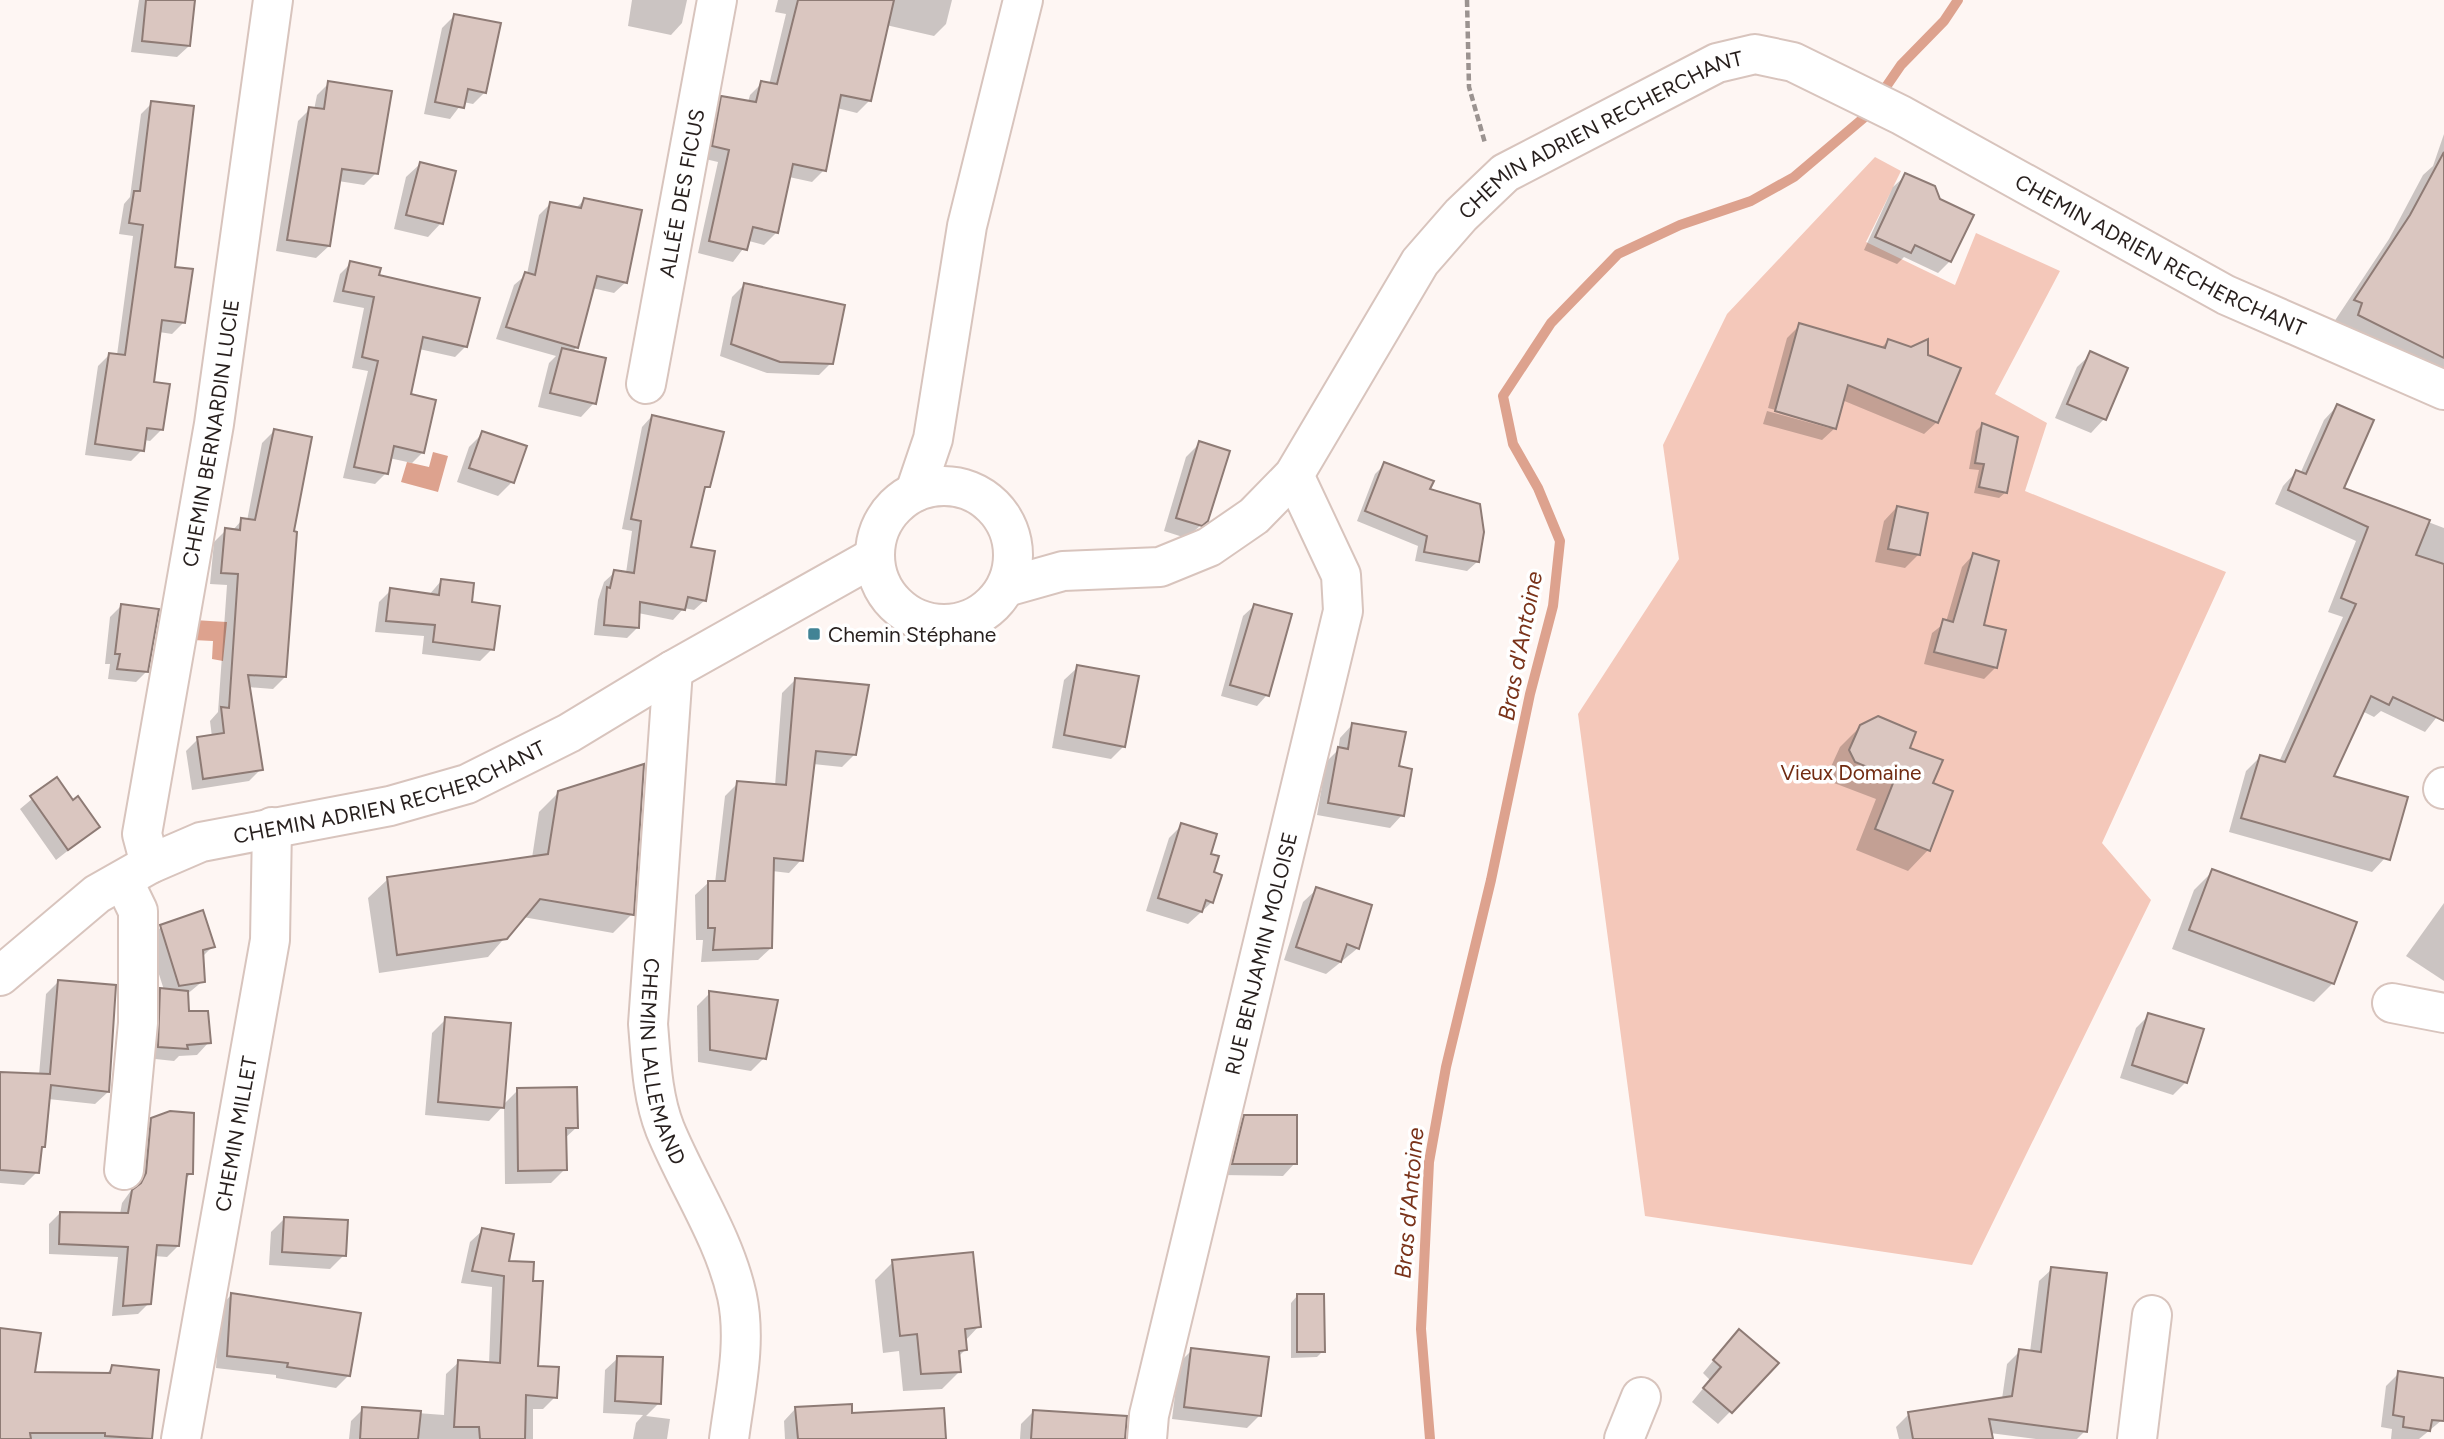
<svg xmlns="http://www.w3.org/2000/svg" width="2444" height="1439" font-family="Figtree,sans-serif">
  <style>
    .green { fill: #f4c8ba }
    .water { fill: #dda28e }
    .shadow { fill: #0003 }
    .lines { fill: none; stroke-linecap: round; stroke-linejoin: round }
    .stream { stroke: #dda28e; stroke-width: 10 }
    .building { fill: #dac6c0; stroke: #8e7b75; stroke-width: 2 }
    .minor-casing { stroke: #d8c4bd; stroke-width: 42 }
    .major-casing { stroke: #d8c4bd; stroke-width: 42 }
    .path { stroke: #9b9390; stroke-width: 4.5; stroke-dasharray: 7 3.5; stroke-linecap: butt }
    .minor { stroke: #fff; stroke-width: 38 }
    .major { stroke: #fff; stroke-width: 38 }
    .poi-dot { fill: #428395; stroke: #fff; stroke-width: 2.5 }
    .labels { text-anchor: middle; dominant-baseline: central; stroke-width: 7; stroke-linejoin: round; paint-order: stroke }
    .street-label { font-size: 21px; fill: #271f1d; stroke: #fff }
    .poi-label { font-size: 21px; fill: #271f1d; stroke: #fff; text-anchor: start }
    .park-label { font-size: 21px; fill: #712b11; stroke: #fff }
    .water-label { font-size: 23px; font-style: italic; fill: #7a331a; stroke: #fff }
  </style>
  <rect width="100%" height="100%" fill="#fef6f3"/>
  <path class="green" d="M1875,157L1901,171L1866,242L1955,285L1976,233L2060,271L1995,394L2047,423L2025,491L2226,572L2102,843L2151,900L1972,1265L1645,1216L1578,714L1679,559L1663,445L1727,314Z"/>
  <g class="water">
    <path d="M433,452L448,456L438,492L401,482L407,462L429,467Z"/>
    <path d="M194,620L227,622L223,661L212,659L213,641L193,640Z"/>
  </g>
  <g class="shadow">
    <path d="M139,0H195L189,46L177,57L131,52Z"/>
    <path d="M632,0H687L682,23L671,35L628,26Z"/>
    <path d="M778,0H952L946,24L934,36L886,25L869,101L857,113L837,108L824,170L812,182L789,177L776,233L764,245L749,241L733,262L698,253L718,162L701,158L710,110L722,98L748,102L750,95L762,83L769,85L786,14L775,12Z"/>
    <path d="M454,16L485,92L473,104L463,102L450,119L424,114L442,28Z"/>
    <path d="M329,83L376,173L364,185L338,181L329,246L316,258L276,251L298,121L310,109L314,110L317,95Z"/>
    <path d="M152,103L173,269L183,323L172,334L159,332L152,383L161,430L150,441L144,440L142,450L131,461L85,455L98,366L110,354L117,355L133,236L119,234L124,204L130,197L141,114Z"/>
    <path d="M2444,134V391L2334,322L2389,239L2423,175L2433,166Z"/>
    <path d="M420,164L441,223L428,237L394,229L406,177Z"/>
    <path d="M1906,175L1939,200L1950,261L1938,273L1904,257L1897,264L1864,250L1893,187Z"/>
    <path d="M584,200L626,282L614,293L592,288L577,347L572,352L594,403L581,417L538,407L549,363L556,356L496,339L514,285L527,274L539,215L550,204L575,209Z"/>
    <path d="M351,263L377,276L466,346L455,357L419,349L409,395L423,452L412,463L389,458L386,473L375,484L343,478L368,371L352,368L364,308L333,302L340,274Z"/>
    <path d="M744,285L831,363L819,375L767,373L720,356L732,297Z"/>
    <path d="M1800,325L1880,349L1888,341L1937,422L1924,434L1842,400L1835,428L1822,440L1763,424L1767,411L1829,428V425L1768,408L1787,338Z"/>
    <path d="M2091,354L2104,419L2091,433L2055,418L2077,367Z"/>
    <path d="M2337,406L2341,489L2444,528V708L2425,732L2381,711L2374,717L2362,711L2332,777L2385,858L2372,872L2229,832L2246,771L2260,757L2279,762L2343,617L2328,612L2356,541L2275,504L2283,486L2296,472L2300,474L2324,420Z"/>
    <path d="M652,416L708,486L702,492L689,548L705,600L694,610L684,608L673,620L638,613L637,628L627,638L594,635L598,600L604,582L615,572L626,573L632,531L622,529L642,427Z"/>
    <path d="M1982,425L2006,492L1999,498L1974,493L1979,470L1969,469L1976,431Z"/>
    <path d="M274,431L291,533L285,677L273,689L248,687L261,769L249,781L192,790L186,751L198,739L212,737L210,721L218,712L227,585L210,584L214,542L226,530L232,531L242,520L247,521L262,443Z"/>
    <path d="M483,433L512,482L498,496L457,482L469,447Z"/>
    <path d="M1200,443L1207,520L1186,538L1164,531L1186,457Z"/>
    <path d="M1385,464L1428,490L1477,562L1467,571L1415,561L1418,546L1357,521L1375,474Z"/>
    <path d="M1897,507L1919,554L1905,568L1875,562L1884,521Z"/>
    <path d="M1973,555L1994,583L1982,626L1996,667L1984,679L1924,664L1932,633L1946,622L1962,567Z"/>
    <path d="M441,581L470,604L492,649L480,661L422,654L424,636L375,632L379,602L391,590L429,595Z"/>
    <path d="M121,606L147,671L136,682L108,679L110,664H105L110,617Z"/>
    <path d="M1254,606L1267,695L1257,706L1221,696L1243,616Z"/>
    <path d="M1078,667L1124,746L1111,759L1052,748L1064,680Z"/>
    <path d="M795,680L855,754L842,767L813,764L801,860L789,873L772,871L771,948L758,960L701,962L703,940H696L695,895L708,883H715L725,796L738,783L775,786L782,693Z"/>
    <path d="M1352,725L1402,815L1390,828L1317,815L1326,762L1338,750L1340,738Z"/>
    <path d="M1861,726L1907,749L1931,784L1928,850L1908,871L1856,850L1876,799L1834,783L1829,771L1840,747Z"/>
    <path d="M56,779L72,802L98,827L56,860L20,809Z"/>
    <path d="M559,792L632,914L613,933L523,917L488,957L379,973L368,898L388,879L532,858L539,812Z"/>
    <path d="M1182,825L1209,855L1212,873V902L1188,924L1146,911L1169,838Z"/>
    <path d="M2213,871L2333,983L2314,1002L2172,949L2194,890Z"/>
    <path d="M1317,889L1358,948L1326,974L1284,960L1303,902Z"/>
    <path d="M2444,903V981L2406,956Z"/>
    <path d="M161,927L213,946L201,958L203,981L186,995L188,1013L209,1042L197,1055L179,1056L174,1061L146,1058L148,1002L164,990L148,940Z"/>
    <path d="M58,982L108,1092L95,1104L48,1099L44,1147L39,1151L37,1172L24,1185L0,1183V1073L39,1075L46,994Z"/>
    <path d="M710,993L764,1058L751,1071L698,1062L697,1006Z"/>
    <path d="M2149,1015L2186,1082L2173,1095L2120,1078L2136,1028Z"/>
    <path d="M446,1019L502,1106L518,1090L577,1127L564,1139L565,1169L551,1183L505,1184L504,1105L489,1121L425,1115L432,1033Z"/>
    <path d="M1245,1116L1295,1163L1283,1176L1221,1175L1232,1129Z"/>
    <path d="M152,1119L191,1173L185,1180L178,1246L167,1257L154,1256L149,1303L138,1314L112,1316L118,1257L49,1254V1224L60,1213L120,1214L122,1203L135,1185L141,1131Z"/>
    <path d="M285,1218L344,1255L330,1269L269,1265L271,1232Z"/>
    <path d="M483,1230L507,1262L531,1283L536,1367L555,1397L543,1409H533V1439H349L351,1421L363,1409L444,1415L446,1374L459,1362L489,1364L492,1287L461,1283L470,1242Z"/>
    <path d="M893,1262L979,1326L965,1341L966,1349L958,1357L960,1371L942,1389L903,1391L899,1351L883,1353L875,1280Z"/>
    <path d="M2052,1269L2085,1431L2077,1439H2036L1990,1433L1991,1439H1899L1896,1427L1909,1414L2002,1399L2007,1364L2020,1351L2030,1352L2039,1281Z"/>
    <path d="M232,1294L348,1376L336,1388L276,1378V1375L216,1368L220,1307Z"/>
    <path d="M1297,1296L1323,1351L1317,1357L1291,1358V1303Z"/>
    <path d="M0,1330L33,1374H106L113,1367L150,1439H0Z"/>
    <path d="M1727,1344L1777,1364L1718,1424L1692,1402L1710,1380L1703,1373Z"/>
    <path d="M1192,1350L1260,1415L1247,1428L1172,1419L1179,1363Z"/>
    <path d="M618,1358L659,1403L646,1416L670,1419L667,1439H633L636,1423L643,1415L603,1413L605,1370Z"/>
    <path d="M2399,1373L2444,1380L2442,1420L2419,1439H2391L2392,1429L2381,1427L2386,1386Z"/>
    <path d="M796,1408L850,1415L944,1439H785L784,1421Z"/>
    <path d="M1033,1412L1077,1439H1020L1021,1424Z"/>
  </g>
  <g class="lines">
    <path class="stream" d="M1430,1439L1421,1329L1429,1162L1446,1067L1491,880L1530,694L1553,606L1560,541L1538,488L1513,444L1503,396L1551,323L1618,254L1680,225L1751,201L1794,177L1866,116L1901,65L1944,21L1958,0"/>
  </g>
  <g class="building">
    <path d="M146,0H195L190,46L142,41Z"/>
    <path d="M798,0H894L871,101L841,95L826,171L793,164L778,233L753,227L747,250L709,241L729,150L712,146L721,96L756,102L761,81L777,84Z"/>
    <path d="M454,14L501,23L486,93L468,89L464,108L435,102Z"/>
    <path d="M328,81L392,91L378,174L342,169L330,246L287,240L309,107L324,109Z"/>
    <path d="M151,101L194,106L175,267L193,269L185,323L162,320L154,382L170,384L163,430L147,428L144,451L95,444L109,353L125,355L143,225L129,223L134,191H140Z"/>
    <path d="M2444,152V358L2358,315L2362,303L2354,300L2410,215Z"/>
    <path d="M420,162L456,171L443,224L406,215Z"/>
    <path d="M1905,173L1935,186L1940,199L1974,215L1951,262L1915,245L1911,253L1875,237Z"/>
    <path d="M584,198L642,210L627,283L597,276L578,348L506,327L525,272L535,275L550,202L581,208Z"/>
    <path d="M350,261L381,268L379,275L480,298L467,347L423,337L411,394L436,400L424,453L394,446L388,474L354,467L378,361L362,357L374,297L343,291Z"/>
    <path d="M744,283L845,305L833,364L780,362L731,344Z"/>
    <path d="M1799,323L1885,348L1888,339L1911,347L1928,339V355L1961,368L1938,423L1848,385L1836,429L1775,411Z"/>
    <path d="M562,348L606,358L596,404L550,393Z"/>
    <path d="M2090,351L2128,368L2106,420L2067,404Z"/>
    <path d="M2337,404L2374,420L2344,488L2430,520L2416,555L2444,564V721L2393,697L2389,705L2371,696L2334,776L2408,797L2390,860L2241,818L2260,755L2285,762L2356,604L2341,598L2368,527L2288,490L2296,470L2306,474Z"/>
    <path d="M652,415L724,432L710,487H705L691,547L715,551L706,601L688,597L685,610L640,602L639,628L604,625L607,587L610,588L614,570L634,573L641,521L631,519Z"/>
    <path d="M1982,423L2018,437L2007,493L1979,487L1984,464L1975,463Z"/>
    <path d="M274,429L312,437L294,531L297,532L286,677L248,675L263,770L203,779L197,737L224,733L221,707L229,708L238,574L221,573L225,528L240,530L241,518L255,520Z"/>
    <path d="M482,431L527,446L514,483L469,468Z"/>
    <path d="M1199,441L1230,451L1208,521L1202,526L1176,518Z"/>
    <path d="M1384,462L1434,481L1430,489L1480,504L1484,532L1479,562L1424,552L1427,536L1365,511Z"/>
    <path d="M1897,506L1928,513L1920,555L1888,549Z"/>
    <path d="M1973,553L1999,561L1984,625L2006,630L1997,668L1934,652L1943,619L1953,622Z"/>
    <path d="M441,579L474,583L472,602L500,606L494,650L433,642L435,625L386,621L390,588L439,595Z"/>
    <path d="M121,604L159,609L148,672L117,669L120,654H115Z"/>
    <path d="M1254,604L1292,614L1269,696L1230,685Z"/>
    <path d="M1077,665L1139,676L1125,747L1064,735Z"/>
    <path d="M795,678L869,685L856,755L816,751L803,861L774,858L772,948L713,950L715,928H708V881H725L737,781L786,785Z"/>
    <path d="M1878,716L1916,732L1910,748L1943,760L1933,783L1953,791L1930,851L1875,829L1895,778L1855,762L1849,750L1860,725Z"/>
    <path d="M1352,723L1406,732L1399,766L1412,769L1404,816L1328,803L1338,747L1348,749Z"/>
    <path d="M644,764L634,915L540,899L507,939L397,955L387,877L548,854L558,791Z"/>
    <path d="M57,777L73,800L78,796L100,827L68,850L30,796Z"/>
    <path d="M1181,823L1217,834L1211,854L1219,856L1214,872L1222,875L1213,903L1206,900L1202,912L1158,898Z"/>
    <path d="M2212,869L2357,922L2334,984L2189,930Z"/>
    <path d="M1316,887L1372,905L1359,949L1347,944L1341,962L1296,947Z"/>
    <path d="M203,910L215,947L203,950L205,982L179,986L160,925Z"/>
    <path d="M58,980L116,985L109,1092L51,1085L45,1147H42L39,1173L0,1170V1072L50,1074Z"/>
    <path d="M160,988L188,991L189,1011H208L211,1043L187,1045L188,1049L158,1047Z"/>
    <path d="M709,991L778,1000L766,1059L710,1050Z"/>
    <path d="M2148,1013L2204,1029L2187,1083L2132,1065Z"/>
    <path d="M445,1017L511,1023L504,1108L438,1102Z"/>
    <path d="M577,1087L578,1128H566L567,1170L518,1171L517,1088Z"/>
    <path d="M170,1111L194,1113L193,1174H187L179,1246L157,1245L151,1304L123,1306L128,1247L59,1244L60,1212L128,1213L132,1190L141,1183L146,1173L151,1118Z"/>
    <path d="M1244,1115H1297V1164H1232Z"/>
    <path d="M284,1217L348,1220L346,1256L282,1252Z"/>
    <path d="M482,1228L514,1234L509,1261L534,1262L533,1281H543L538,1366L559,1367L557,1398L526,1395L525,1439H480L479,1427H454L458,1360L500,1363L504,1276L472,1271Z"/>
    <path d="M973,1252L981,1327L965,1329L967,1350L959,1351L961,1372L921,1374L917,1334L900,1336L892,1260Z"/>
    <path d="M2051,1267L2107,1273L2087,1432L1989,1419L1993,1439H1913L1908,1412L2012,1396L2019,1349L2041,1352Z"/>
    <path d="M231,1293L361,1313L350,1376L287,1367L288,1363L227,1356Z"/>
    <path d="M1297,1294H1324L1325,1352H1297Z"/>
    <path d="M0,1328L41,1333L35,1372L110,1373L112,1365L159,1370L152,1439L105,1436V1433H30L31,1439H0Z"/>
    <path d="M1739,1329L1779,1363L1732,1413L1703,1388L1721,1367L1713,1360Z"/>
    <path d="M1191,1348L1269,1357L1261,1416L1184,1407Z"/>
    <path d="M617,1356L663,1357L661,1404L615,1401Z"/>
    <path d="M2398,1371L2444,1378V1421L2432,1420L2430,1431L2403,1427L2404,1417L2393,1415Z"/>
    <path d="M852,1404V1413L944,1408L946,1439H798L795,1407Z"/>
    <path d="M362,1407L421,1411L418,1439H360Z"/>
    <path d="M1033,1410L1127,1416L1125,1439H1031Z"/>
  </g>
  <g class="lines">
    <defs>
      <g id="minor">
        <path id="s1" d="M646,384L717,0"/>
        <path id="s2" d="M673,670L648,1024C651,1059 652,1096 665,1129C688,1185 724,1237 737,1296C747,1343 735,1392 729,1439"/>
        <path d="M2443,789L2444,787"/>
        <path id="s3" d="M150,864L142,834L214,424L273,0"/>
        <path d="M123,880L138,911V1023L124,1170"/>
        <path d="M2392,1003L2444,1013"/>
        <path id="s4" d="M181,1439L270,940L272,827"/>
        <path id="s5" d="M1147,1439L1149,1415L1343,611L1341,575L1294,475"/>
        <path d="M1624,1439L1641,1397"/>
        <path d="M2137,1439L2152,1315"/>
      </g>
      <g id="major">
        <circle cx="944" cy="555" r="69"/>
        <path d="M915,492L933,439L967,226L1023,0"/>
        <path id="s6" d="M1006,587L1063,571L1160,567L1209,547L1254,516L1294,475L1420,262L1461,215L1505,173L1717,63L1755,54L1793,62L1901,115L2226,295L2444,390"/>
        <path id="s7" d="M0,976L97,894L150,864L201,842L390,806L467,784L569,733L673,670L874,557"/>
      </g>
    </defs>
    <use href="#minor" class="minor-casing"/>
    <use href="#major" class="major-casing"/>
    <path class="path" d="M1467,0L1469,87L1485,143"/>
    <use href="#minor" class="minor"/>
    <use href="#major" class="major"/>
  </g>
  <rect class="poi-dot" x="807" y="627" width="14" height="14" rx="3.5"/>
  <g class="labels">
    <g class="street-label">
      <text stroke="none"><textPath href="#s6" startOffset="794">CHEMIN ADRIEN RECHERCHANT</textPath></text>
      <text stroke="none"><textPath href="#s1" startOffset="194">ALLÉE DES FICUS</textPath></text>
      <text stroke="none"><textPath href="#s6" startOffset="1424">CHEMIN ADRIEN RECHERCHANT</textPath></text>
      <text stroke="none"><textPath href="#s3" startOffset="438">CHEMIN BERNARDIN LUCIE</textPath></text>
      <text stroke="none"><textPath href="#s7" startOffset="439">CHEMIN ADRIEN RECHERCHANT</textPath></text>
      <text stroke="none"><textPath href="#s5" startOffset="499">RUE BENJAMIN MOLOISE</textPath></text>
      <text stroke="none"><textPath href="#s2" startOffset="394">CHEMIN LALLEMAND</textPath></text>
      <text stroke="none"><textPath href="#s4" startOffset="310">CHEMIN MILLET</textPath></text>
    </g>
    <g class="poi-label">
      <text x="828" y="634">Chemin Stéphane</text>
    </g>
    <g class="park-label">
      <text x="1851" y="772">Vieux Domaine</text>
    </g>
    <g class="water-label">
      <text transform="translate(1520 646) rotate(-79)">Bras d'Antoine</text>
      <text transform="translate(1409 1203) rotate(-85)">Bras d'Antoine</text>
    </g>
  </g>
</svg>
